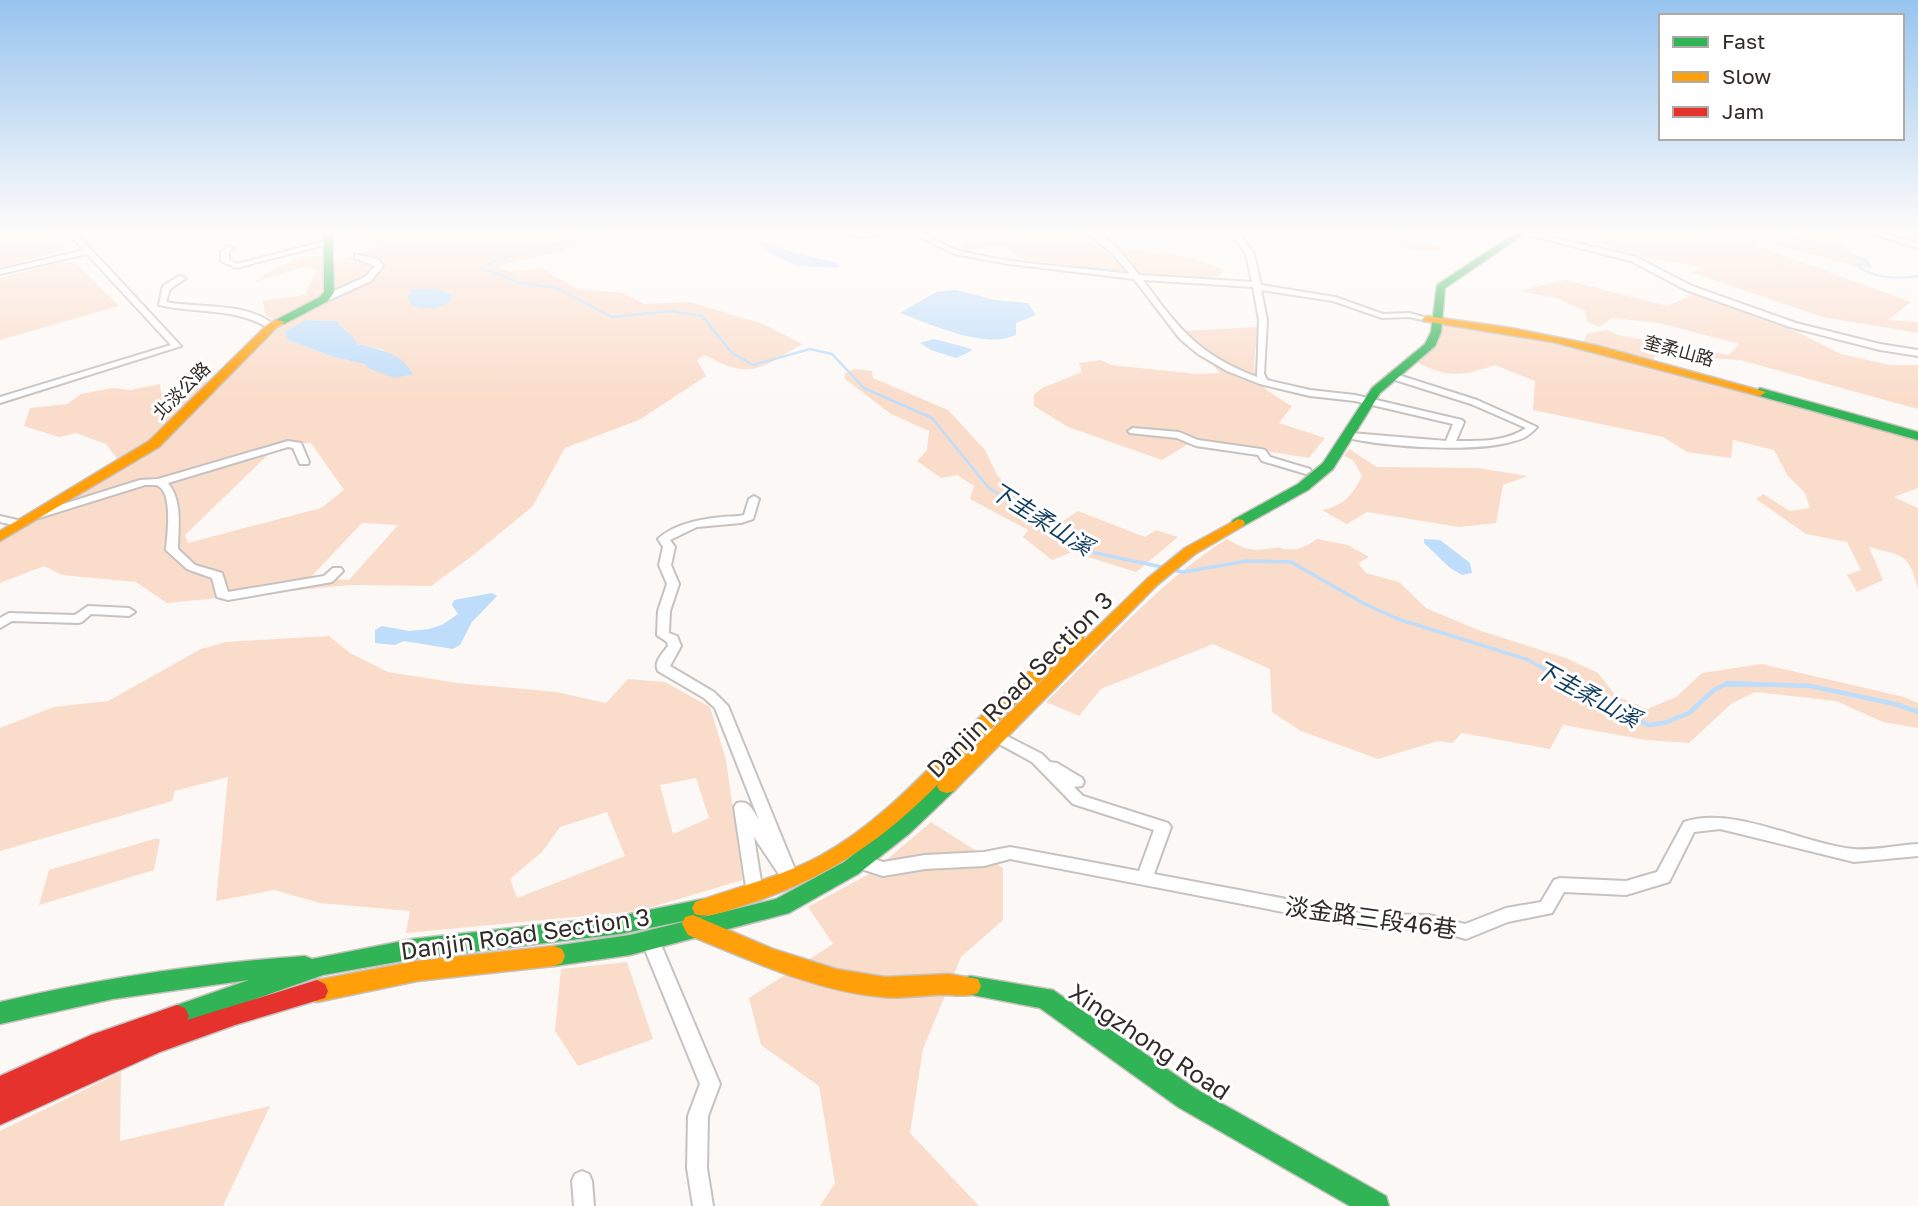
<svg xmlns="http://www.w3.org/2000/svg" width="1918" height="1206" font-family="'Golos Text','Noto Sans TC',sans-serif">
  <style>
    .green { fill: #fadcca; fill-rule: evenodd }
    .water { fill: #beddfa }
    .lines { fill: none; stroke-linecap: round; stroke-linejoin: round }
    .stream-far2 { stroke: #beddfa; stroke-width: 2.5 }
    .stream-far1 { stroke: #beddfa; stroke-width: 3.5 }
    .stream { stroke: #beddfa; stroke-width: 4.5 }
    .street-casing { stroke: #c7c2bf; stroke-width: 4 }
    .fast-casing { stroke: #c7c2bf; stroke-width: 3 }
    .slow-casing { stroke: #c7c2bf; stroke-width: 3 }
    .jam-casing { stroke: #c7c2bf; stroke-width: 3 }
    .street { fill: #fffefe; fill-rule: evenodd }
    .fast { fill: #30b455; fill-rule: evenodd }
    .slow { fill: #ff9f0a; fill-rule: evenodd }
    .jam { fill: #e5322d; fill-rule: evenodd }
    .labels { text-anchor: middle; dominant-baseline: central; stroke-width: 6; stroke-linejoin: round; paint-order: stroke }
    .far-street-label { font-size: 18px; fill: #312a26; stroke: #fff }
    .water-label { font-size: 23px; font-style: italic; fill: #0f3b5d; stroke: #fff }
    .near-street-label { font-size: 24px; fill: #312a26; stroke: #fff }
  </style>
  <rect width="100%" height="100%" fill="#fcf8f5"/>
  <g class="green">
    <path d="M0,230H50L68,249L0,268Z"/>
    <path d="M200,230H616L607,239L582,240L563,251L500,265V268L512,272L541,268L578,289L624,293L644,304L690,302L763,324L802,344C761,368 751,381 705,355L697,360L706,376L639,420L565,448L532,507L472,556L431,586L350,585L167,603L136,582L62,575L44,566L0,583V535L121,464L106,444L76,433L59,437L24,426L30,408L67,404L81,394L112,388L131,390L160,384L161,393L225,377L280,324L265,314L263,301L305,295L317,270L305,266L255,282C276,266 311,246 336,261L379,248L361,237L321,242L322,231L230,240L237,232L198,236ZM307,320L336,321L357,344L385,350L365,364L333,357L288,340L284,333ZM311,443L344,490L321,508L188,543L185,535L279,444ZM362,523L398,525L349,580L310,578Z"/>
    <path d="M1011,230H1068L1077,232L1095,245L1190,257L1224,270L1220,276L1197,278L1123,272L1022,260L1004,245L965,250L960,244L1013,237Z"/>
    <path d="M1369,230H1402L1398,233C1416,244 1423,242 1442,248C1418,258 1391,243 1369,230Z"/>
    <path d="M1586,230H1681L1749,242L1773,235L1755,230H1918V244L1866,232L1837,240L1872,267L1868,269L1763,242L1754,245L1911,302L1888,320L1918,322V333L1823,317L1691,272L1705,269C1666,255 1616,263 1586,230Z"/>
    <path d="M62,262H75L119,306L0,340V278Z"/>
    <path d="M1566,280L1667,306L1695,294L1797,332L1841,354L1890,365H1918V409L1740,360L1656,355L1651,363L1918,438V488L1894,497L1918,508V589C1909,553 1903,556 1869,547L1883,580L1857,592L1847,575L1861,570L1847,542L1806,534L1756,499L1763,494L1790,511L1810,508L1805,493L1788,476L1774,450L1733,440L1731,458L1687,452L1663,437L1533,410L1535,381L1495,365C1463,376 1448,378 1418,363L1442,323L1485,326L1582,346L1587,334L1606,330L1618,335L1729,355L1739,344L1659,323L1612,318L1600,327L1587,322L1585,311L1556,298L1519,291Z"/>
    <path d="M1258,327C1253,376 1246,380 1292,406L1279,423L1325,438L1309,458L1202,441L1190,443L1162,460L1068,427L1034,406V395L1042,388L1082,372L1079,363L1101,360L1111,365L1130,367L1197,374L1220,373L1183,331Z"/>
    <path d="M854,369L872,371L873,378L948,410L985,450L997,475L1014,493L1060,523L1078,511L1145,537L1156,530L1178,537L1136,572L1072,552L1052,560L1023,537L1028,530L970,499L974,486L957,475L941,478L917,461L927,450L929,431L891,414L845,379V373Z"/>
    <path d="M1349,449L1377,467L1478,468L1528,476L1503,485L1496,523L1459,527L1367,512L1347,524L1322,510C1343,506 1353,495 1362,476L1353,460L1344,456Z"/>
    <path d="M1227,539C1247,551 1252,551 1274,548C1282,547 1278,548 1285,549C1297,551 1307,546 1317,539L1348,545L1369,557L1358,563L1366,573L1399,582L1426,608L1478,630L1566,658L1598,673L1616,696L1647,709L1676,697L1702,673L1762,664L1904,697L1918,703V728L1883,722L1836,701L1755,692L1731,704L1689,743L1646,740L1563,725L1550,749L1462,733L1452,743L1438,741L1378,759L1301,731L1272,712L1270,669L1213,644L1101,689L1079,716L1046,702C1102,648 1162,579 1227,539Z"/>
    <path d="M329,636L350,653L388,672L458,683L556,692L606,703L628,679L665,682L710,707L726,760L743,880L638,911L406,933L410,911L320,903L274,890L216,901L228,777L175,791L172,801L0,851V728L54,707L108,701L201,649L226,642ZM696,778L709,818L673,834L660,785ZM607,812L625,856L517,898L510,879L542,852L560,827Z"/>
    <path d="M931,822L1003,868V920L961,957L923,1049L910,1133L979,1206H820L835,1183L819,1086L761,1045L749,998L833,944L808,907L871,873Z"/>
    <path d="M154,839H160L154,870L39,905L49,870Z"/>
    <path d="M627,962L653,1039L578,1066L555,1031L561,969Z"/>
    <path d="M121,1072L120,1141L270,1106L223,1206H0V1131Z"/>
  </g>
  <g class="water">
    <path d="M760,240L794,253L836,262L841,267C802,268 787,266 756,243Z"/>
    <path d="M411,289H438L451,294L452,300C438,311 428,309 412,306L408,298Z"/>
    <path d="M956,290L995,300L1028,303L1036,315L1016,323V335C986,350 930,324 900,313L936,292Z"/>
    <path d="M306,320L337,321C343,331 353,333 357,344C380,349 401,353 413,374L395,378L370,369L365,364L333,357L288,340L284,332Z"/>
    <path d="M934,339L972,349L971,351L956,358L931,350L920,343Z"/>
    <path d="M1424,539L1440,540L1470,563L1472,573L1462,575L1449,567L1424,543Z"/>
    <path d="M492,593L497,596L472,622L460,645L453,649L404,641L395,645L375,643V630L382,626L409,631L429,629L442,625L458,614L452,605L454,600Z"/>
  </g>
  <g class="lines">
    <g class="stream-far2">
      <path d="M563,230L577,235C547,251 511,251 481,268L521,283L557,288L612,317L671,311L702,316L732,353L753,365L810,349L832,354L864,388L932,418L988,487L1006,499"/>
      <path d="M1771,230L1866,260L1869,265H1857C1871,279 1900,279 1918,276"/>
    </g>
    <g class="stream-far1">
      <path d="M1003,497L1086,551L1162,567"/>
      <path d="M1173,570L1183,572L1247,561L1291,562L1363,603L1398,619L1526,659L1573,685"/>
      <path d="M1725,685H1772"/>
    </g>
    <path class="stream" d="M1570,683L1648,725L1664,723L1689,713L1714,690L1728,683L1810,686L1895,704L1918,712"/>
    <defs>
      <g id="street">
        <path d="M66,230H73L181,346L0,403V397L171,345L87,254L0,274V270L84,250Z"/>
        <path d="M827,230L862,233L902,230L862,237Z"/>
        <path d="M905,230C925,230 941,246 960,251C1015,265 1074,267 1130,274L1110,251L1082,230C1106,230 1125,257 1139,275L1252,282L1246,254L1230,230H1237L1254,254L1261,285L1335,297L1383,314L1409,313L1431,319L1427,321L1409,317L1382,318L1333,301L1261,290L1267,320L1264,374L1267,380L1310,390L1355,395L1462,420L1464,422L1456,441C1479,441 1506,442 1526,428L1471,404L1389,378V374L1392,373L1477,400L1537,427C1531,434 1524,439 1514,441C1476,453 1388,447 1348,438L1346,436L1351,433L1446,441L1453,424L1355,401L1310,396L1260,384L1227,371L1198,354L1180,339L1134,279L1009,264L955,254ZM1143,280L1253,287L1259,320L1257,377C1197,354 1179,329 1143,280Z"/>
        <path d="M1521,230L1636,257L1692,286L1796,323L1880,344L1918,350V356L1880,350L1790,327L1686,290L1631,261L1512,231Z"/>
        <path d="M1861,230H1873L1918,244V248Z"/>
        <path d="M326,241L330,243L328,244L236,268L221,261V252L229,246L233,248L229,252V260L237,264Z"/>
        <path d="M355,254L379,260L383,266L371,281L327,301H321V297L365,277L375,266L355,258Z"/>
        <path d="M179,276L186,278L170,289L166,302C203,309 245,301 276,326L269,328C233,307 198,314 159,305L163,286Z"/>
        <path d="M1133,428L1179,432L1198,440L1261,449L1265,450L1270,457L1310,469L1311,471L1306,474L1262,461L1258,455L1196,446L1177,438L1130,433L1128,431Z"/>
        <path d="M288,441L301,443L309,462L308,464H300L293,448L288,447L168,483C183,502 178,526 178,549L195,565L222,573L228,592L324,576L333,568H341L343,571L332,582L228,600L217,597L212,578L187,569L166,550C167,536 174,490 156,485C155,485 146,485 145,485L39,518L34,515L35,513L140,480L158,479Z"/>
        <path d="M754,496L759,499L753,519L741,523L697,527L670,540L675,547L671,565L679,584L670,611L669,633L677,636L681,646L670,666L714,692L728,706L798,877L796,882L790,884L784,882L754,837L763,894L761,899L755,901L749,899L747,894L734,807L737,803C749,799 753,811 759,820L715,708L704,698L658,671C653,662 663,653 668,646L667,642L657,635L658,611L667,584L659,565L663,547L658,539C674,524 700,519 722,517C729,516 737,517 744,515L749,499Z"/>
        <path d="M0,516L26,522L28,524L22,527L0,522Z"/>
        <path d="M88,606L129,608L135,612L129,616L91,614L82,622L78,623L12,621L0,628V618L9,613L75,615Z"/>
        <path d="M993,729L1042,754L1050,762L1057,763L1082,778L1084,782L1082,786L1074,787L1083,796L1168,823L1171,827L1154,874L1366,914L1429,915L1465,924L1506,908L1541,902L1554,880L1560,878L1626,881L1657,872L1684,822C1734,805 1802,844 1853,849C1872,851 1898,845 1918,844V856L1854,862L1720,829L1694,832L1669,882L1626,895L1564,892L1552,913L1508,922L1466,939L1429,929L1366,928L1010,859L984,866L925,869L883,876L855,867L853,862L855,857L861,855L883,862L925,855L984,852L1010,847L1139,871L1154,830L1073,804L1032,762L988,738L986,734L988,730Z"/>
        <path d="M650,932L656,935L659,940L720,1084L708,1116L707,1168L713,1206H693L687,1168L688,1116L700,1084L641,940L644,935Z"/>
        <path d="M582,1171L589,1174L592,1181L594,1206H574L572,1181L575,1174Z"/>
      </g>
      <g id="fast">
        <path d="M324,230H332L334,292L328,301L284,324H276V320L320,297L324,292Z"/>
        <path d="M1520,230H1530L1445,288L1441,332L1435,346L1380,393L1333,469L1308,490L1243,526H1233L1231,523L1233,520L1298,484L1323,463L1372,388L1425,344L1431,332L1437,285Z"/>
        <path d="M1760,388L1918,432V440L1756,395L1754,392Z"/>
        <path d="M947,779L954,781L957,786L954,791L910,833L858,874L789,913L630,955L554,966L546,963L543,956L546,949L554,946L630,935L776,899L844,862L896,821L940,781Z"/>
        <path d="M703,899L711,902L714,908L711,914L703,917L620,934L413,959L323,975L177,1027L169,1024L165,1016L169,1008L249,980L113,999L0,1024V1002C101,978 202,963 305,956L312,959L413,939L620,916Z"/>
        <path d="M970,976L1053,990L1196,1089L1386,1196L1389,1206H1350L1178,1107L1040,1008L962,993L959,986L962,979Z"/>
      </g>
      <g id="slow">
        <path d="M1427,316L1511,328L1595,345L1766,392L1760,396L1553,342L1423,321L1422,319Z"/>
        <path d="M276,320L285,322L276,328L159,447L0,541V531L149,441L268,324Z"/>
        <path d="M1238,519L1243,520L1245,523L1243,526L1195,554L1157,585L954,791L947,793L940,791L937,786L940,782C881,843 823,880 742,906C728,910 709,919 695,914L692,908L695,902C738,887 781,877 820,856C880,823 925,772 973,724C1004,693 1038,664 1071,634H1083L1084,640L1147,579L1185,548ZM1072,651L948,773L1009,710Z"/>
        <path d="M693,915L773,949L836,969L885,977L949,974L978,979L981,986L978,993C965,998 950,994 936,995C918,996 900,999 882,997C814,991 751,960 688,935L682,924L685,917Z"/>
        <path d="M554,946L562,949L565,956L562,963L554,966L417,981L317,1002L309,998L306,991L309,984L317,980L417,961Z"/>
      </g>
      <path id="jam" d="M317,980L325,984L328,991L325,998L235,1025L160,1052L0,1125V1076L91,1035L177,1005L185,1008L189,1016L187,1020Z"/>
    </defs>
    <use href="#street" class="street-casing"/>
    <use href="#fast" class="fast-casing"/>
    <use href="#slow" class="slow-casing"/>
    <use href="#jam" class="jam-casing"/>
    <use href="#street" class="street"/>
    <use href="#fast" class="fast"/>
    <use href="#slow" class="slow"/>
    <use href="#jam" class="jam"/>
  </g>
  <linearGradient id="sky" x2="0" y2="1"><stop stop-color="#97c4ef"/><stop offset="0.58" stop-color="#fefcfa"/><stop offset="1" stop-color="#fefcfa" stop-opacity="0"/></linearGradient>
  <rect width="1918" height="399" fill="url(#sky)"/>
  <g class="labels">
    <g class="far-street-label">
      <text transform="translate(1679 350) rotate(15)">奎柔山路</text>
      <text transform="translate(181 390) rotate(-45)">北淡公路</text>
    </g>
    <g class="water-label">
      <text transform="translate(1042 518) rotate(32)">下圭柔山溪</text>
      <text transform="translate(1588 693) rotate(28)">下圭柔山溪</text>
    </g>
    <g class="near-street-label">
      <text transform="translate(1019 684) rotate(-45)">Danjin Road Section 3</text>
      <text transform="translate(1371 917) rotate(8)">淡金路三段46巷</text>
      <text transform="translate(525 933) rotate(-8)">Danjin Road Section 3</text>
      <text transform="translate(1150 1041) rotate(34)">Xingzhong Road</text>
    </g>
  </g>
  <rect x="1659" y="14" width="245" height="126" fill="#ffffff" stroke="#adaaa8" stroke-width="2"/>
  <rect x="1673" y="37" width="35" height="10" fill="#30b455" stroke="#adaaa8" stroke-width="2"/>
  <text x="1722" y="49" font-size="21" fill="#312a26">Fast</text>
  <rect x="1673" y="72" width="35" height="10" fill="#ff9f0a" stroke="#adaaa8" stroke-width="2"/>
  <text x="1722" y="84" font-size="21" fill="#312a26">Slow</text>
  <rect x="1673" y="107" width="35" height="10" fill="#e5322d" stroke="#adaaa8" stroke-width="2"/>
  <text x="1722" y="119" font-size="21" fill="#312a26">Jam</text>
</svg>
